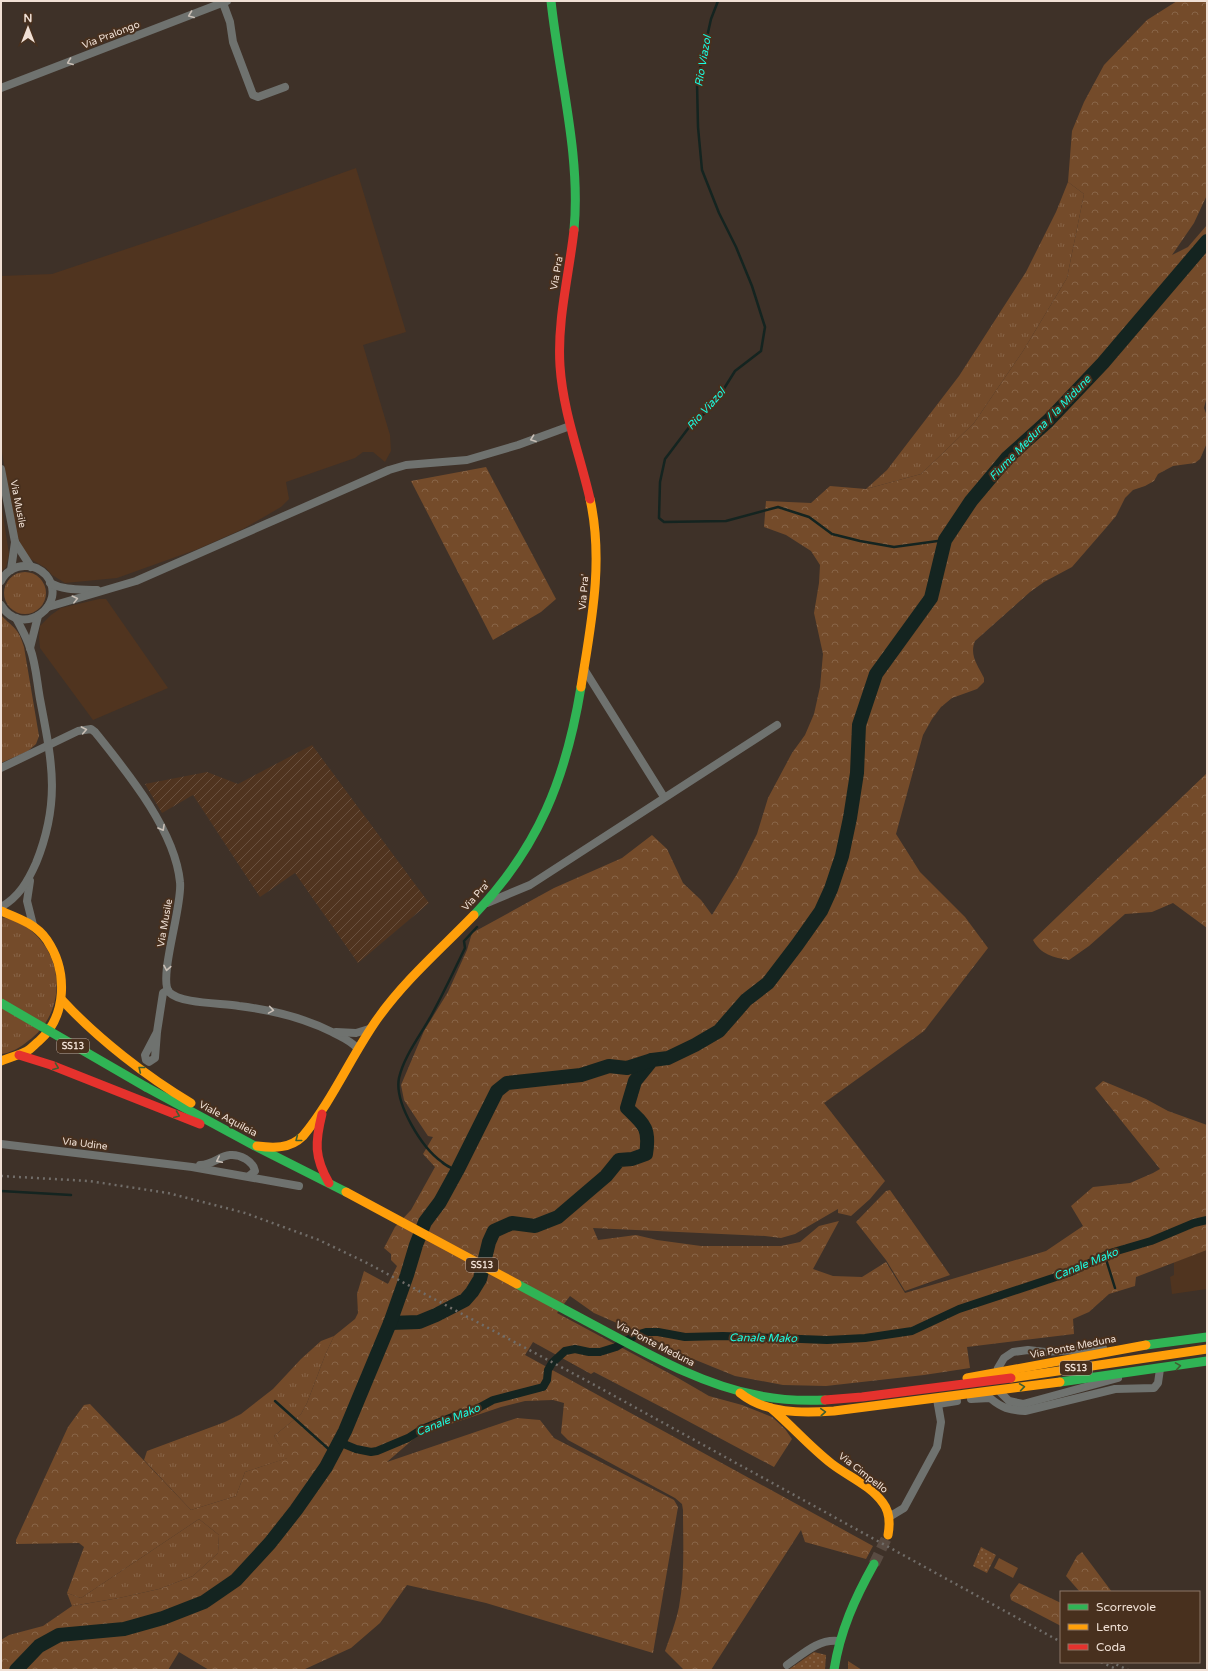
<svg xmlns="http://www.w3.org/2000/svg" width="1208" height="1671" font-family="'Varela Round',sans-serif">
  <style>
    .built { fill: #50341f }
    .industrial { fill: url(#industrial-furrows) }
    .grass { fill: url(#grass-tufts) }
    .forest { fill: url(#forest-crowns) }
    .park { fill: url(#park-dots) }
    .pitch { fill: #744b2a }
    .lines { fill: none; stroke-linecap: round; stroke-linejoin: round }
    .stream { stroke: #142420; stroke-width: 2.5 }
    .canal { stroke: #142420; stroke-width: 8 }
    .river { stroke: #142420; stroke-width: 14 }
    .secondary-tunnel { stroke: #594b42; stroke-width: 11; stroke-dasharray: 11 5.5; stroke-linecap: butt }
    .street { stroke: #6f726f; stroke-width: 8 }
    .fast { stroke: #30b455; stroke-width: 9 }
    .slow { stroke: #ff9f0a; stroke-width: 9 }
    .jam { stroke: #e5322d; stroke-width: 9 }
    .rail { stroke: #716d69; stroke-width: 2.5; stroke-dasharray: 2 4; stroke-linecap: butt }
    .fast-bridge { stroke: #30b455; stroke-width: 9 }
    .oneway { stroke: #c9bfb6 }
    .oneway2 { stroke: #405e31 }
    .labels { text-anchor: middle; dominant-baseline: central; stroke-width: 4; stroke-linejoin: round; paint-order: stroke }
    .shield { fill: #48301e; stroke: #beab9e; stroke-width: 1 }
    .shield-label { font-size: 9px; font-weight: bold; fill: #f0e0d5 }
    .street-label { font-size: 10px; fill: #f0e0d5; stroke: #48301e }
    .water-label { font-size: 11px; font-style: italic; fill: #1bfce1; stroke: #48301e }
  </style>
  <defs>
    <pattern id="industrial-furrows" width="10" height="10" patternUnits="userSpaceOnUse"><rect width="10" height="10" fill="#50341f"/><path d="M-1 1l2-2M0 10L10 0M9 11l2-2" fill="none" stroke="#6a513f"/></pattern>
    <pattern id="grass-tufts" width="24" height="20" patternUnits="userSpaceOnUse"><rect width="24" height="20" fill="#744b2a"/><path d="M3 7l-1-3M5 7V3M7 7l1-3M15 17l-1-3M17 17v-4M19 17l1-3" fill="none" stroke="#886548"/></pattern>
    <pattern id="forest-crowns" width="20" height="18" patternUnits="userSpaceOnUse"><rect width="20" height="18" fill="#744b2a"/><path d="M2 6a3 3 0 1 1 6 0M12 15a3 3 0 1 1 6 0" fill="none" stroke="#886548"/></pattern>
    <pattern id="park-dots" width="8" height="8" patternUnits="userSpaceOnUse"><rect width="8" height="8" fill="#744b2a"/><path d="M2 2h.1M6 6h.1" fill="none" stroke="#886548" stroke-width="1.8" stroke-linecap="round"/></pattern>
  </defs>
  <rect width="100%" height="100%" fill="#3e3128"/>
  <g class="built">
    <path d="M356,168L406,332L363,345L390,435L391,451L385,462L373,452H363L355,458L286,482L289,499L281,507L243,529L198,549L117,578L65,583L52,575L46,568L32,560L24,552L17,536L1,447V276L52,274L192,227Z"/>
    <path d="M1,502L9,554L6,567L1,572Z"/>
    <path d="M99,599H106L168,688L93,720L40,648L39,637L40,626L51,615L61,608Z"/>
    <path d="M1207,1250V1289L1172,1294L1170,1277L1174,1275V1262Z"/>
  </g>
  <path class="industrial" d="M312,745L429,903L358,963L295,873L260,897L193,795L162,813L145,784L207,772L238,784Z"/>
  <g class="grass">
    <path d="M1068,182L1084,194L1067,278L1023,351L974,423L921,474L866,489L887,470L959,376L1026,272L1056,212Z"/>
    <circle cx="25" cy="593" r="21"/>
    <path d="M1,615C14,629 18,627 24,647L39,736L36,744L28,751L1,763Z"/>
    <path d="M1,917C11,919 21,922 29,929C66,957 66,1014 28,1041C21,1047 11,1053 1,1054Z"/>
    <path d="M334,1336L326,1353L307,1403L301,1414L274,1436L288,1458L245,1472L236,1496L191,1510L144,1460L147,1451L225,1422L241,1414L273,1389L301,1359L321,1341Z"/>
    <path d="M199,1519L219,1535L218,1553L193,1576L159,1589L119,1598L72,1606L67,1593L81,1598Z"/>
    <path d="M848,1661L862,1670H863H848Z"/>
  </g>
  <g class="forest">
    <path d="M1177,1H1207V195L1194,223L1172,255L1188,247L1207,225V396L1204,408L1207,416V443L1200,459L1195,463L1173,466L1158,474L1154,481L1145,486L1133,490L1125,498L1116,516L1105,529L1072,567L1044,582L1030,592L975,641C969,655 978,666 984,678V682L977,689L952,698L941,707L932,719L923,735L896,834L920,872L965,917L988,948L924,1031L824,1103L885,1181L870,1199L851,1216L838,1213V1209L795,1234L781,1238L765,1236L593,1228L598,1240L636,1235L657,1240L701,1246H781L800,1242L819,1226L839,1221L813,1269L833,1276L862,1277L886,1262L905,1293L1046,1251L1083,1226L1071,1206L1093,1187L1130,1183L1153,1173L1160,1169L1095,1088L1103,1081L1146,1099L1168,1111L1207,1125V1250L1136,1277L1135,1286L1109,1294L1089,1312L1073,1319L1074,1334L967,1347L970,1368L924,1375L826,1386L783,1385L735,1376L681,1354L651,1338L594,1313L570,1296L557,1313L678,1378L709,1396L742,1405L772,1417L785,1429L792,1439L774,1467L669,1411L594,1372L591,1374L533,1342L525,1355L873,1546L866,1559L805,1542L801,1530L711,1670H684L665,1651C670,1637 676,1622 679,1607C685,1575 683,1542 683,1510L682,1504L675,1498L568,1440L561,1433L564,1403L553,1400L525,1401L501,1407L418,1435L387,1462L517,1418L540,1420L554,1438L674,1500L678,1507L653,1653L486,1603L407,1585L380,1623L351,1648L303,1670H209L179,1652L168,1670H1V1640L9,1635L43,1626L72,1606L119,1598L159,1589L193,1576L218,1553L219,1535L199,1519L81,1598L67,1593L84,1547L79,1543L16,1544V1540L68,1427L84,1405L90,1404L191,1510L236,1496L245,1472L287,1458L274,1436L301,1414L307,1403L326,1353L334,1336L355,1319L358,1313L357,1294L364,1271L388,1284L397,1266L391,1260V1254L384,1248L395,1227L411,1210L435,1167L423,1154L433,1137L428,1136L404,1100L401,1085L424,1031L448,992L467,950L472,933L554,888L622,858L652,835L667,849L683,883L701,900L712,915L737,874L757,834L768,798L792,753L805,735L814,714L820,687L823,654L814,613L819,583L820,565L811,551L786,535L764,527L766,501L811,503L830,486L866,489L921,474L974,423L1023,351L1067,278L1084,194L1068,182L1072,131L1084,102L1104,65L1147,20Z"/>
    <path d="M486,467L556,599L541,612L493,640L411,481Z"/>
    <path d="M1207,773V928L1173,903L1152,912L1125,914L1089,946L1069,960C1054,958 1040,954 1033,940Z"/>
    <path d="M890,1190L950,1275L905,1291L886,1260L856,1222L886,1191Z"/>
    <path d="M1082,1552L1112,1592H1080L1066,1576L1077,1556Z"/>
    <path d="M1019,1583L1061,1603V1626L1011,1600L1010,1595Z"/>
  </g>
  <g class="park">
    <path d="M981,1547L996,1555L987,1573L973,1566Z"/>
    <path d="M814,1652L826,1655L825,1670H788Z"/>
  </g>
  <path class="pitch" d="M999,1558L1018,1568L1013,1578L994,1568Z"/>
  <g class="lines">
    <g class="stream">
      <path d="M718,1L711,19L697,82L698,127L702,170L719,213L736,247L752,286L765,327L761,351L735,371L720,395L706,412L690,426L665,459L660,482L659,518L664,522L726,521L778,507L809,517L832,534L860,541L894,547L945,540"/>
      <path d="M457,1171C452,1168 446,1166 442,1162C422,1148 394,1103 399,1078C404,1056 420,1036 431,1016C443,994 454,971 465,948L464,941L477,927"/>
      <path d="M1,1191L71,1195"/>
      <path d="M1105,1256L1115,1288"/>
      <path d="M275,1401L333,1453"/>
    </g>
    <path class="canal" d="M339,1442L356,1449L371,1452L377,1451L408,1438L422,1429L460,1414L471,1412L493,1400L543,1387L547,1380L548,1370L552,1363L565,1351L575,1349L589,1352H600L616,1347L636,1335L646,1332H658L685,1337L723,1336L827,1340L865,1338L912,1331L959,1309L1071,1272L1110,1253L1151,1241L1194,1223L1207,1220"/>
    <g class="river">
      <path d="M390,1323L419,1322L436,1315L465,1300L472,1292L480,1279L489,1242L494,1231L512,1223L535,1226L558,1217L606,1176L619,1160L632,1159L646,1154C650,1129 645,1125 627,1108L635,1081L652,1060L668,1058L695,1045L719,1031L746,1000L768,983L797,945L821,911L831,889L842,856L850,818L857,773L859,725L876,674L931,598L945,540L971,501L1007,458L1048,421L1103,363L1207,241"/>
      <path d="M16,1670L39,1646L59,1635L124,1629L163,1618L204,1602L236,1580L270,1543L296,1510L326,1467L345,1431L390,1323L407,1275L416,1245L425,1222L440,1202L457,1171L497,1091L507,1083L581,1075L609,1066L627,1068L652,1060"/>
    </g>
    <path class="secondary-tunnel" d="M874,1564L888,1535"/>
    <g class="street">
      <path d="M223,3L230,22L233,42L253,95L258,97L285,87"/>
      <path d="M1,88L227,1"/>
      <path d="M1,469L15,542L31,567"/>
      <path d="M11,570L15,542"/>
      <path d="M1,581C6,571 16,565 27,566C34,566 41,570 46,575C70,604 22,640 1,605"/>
      <path d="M50,583C65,591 80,589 97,590"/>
      <path d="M48,607L136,581L389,470L406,465L467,460L518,445L570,426"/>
      <path d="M30,648L38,616"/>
      <path d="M584,669L664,797"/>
      <path d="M1,768L78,731L91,729L95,732C127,772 175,830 180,882C183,905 158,978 169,992C180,1004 223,1003 239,1006C272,1010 302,1017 332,1032C341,1037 350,1040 357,1048"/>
      <path d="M30,881L27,901L33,925"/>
      <path d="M487,903L530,885L777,725"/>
      <path d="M1,907C19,897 28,881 36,863C61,801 52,762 40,699C37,683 36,664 30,648C27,638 21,628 16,618"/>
      <path d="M157,1032L145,1055L146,1060L149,1062L155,1058L157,1032L163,993L168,990"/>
      <path d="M336,1032L356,1033L369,1029"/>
      <path d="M1,1144L192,1167L299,1186"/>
      <path d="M200,1165C213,1165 219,1156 230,1155C240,1154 253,1161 255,1171L249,1176"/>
      <path d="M998,1368L1004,1358L1013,1352L1028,1350L1045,1352L1103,1348"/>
      <path d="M1001,1393L1009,1401L1023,1404L1118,1378"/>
      <path d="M971,1399L990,1398C1002,1408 1009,1410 1025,1411L1115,1389L1154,1388L1158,1383L1160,1369"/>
      <path d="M938,1404L957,1401"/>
      <path d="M889,1517L904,1508L937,1447L941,1422L937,1399"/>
      <path d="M787,1665C803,1654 818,1639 838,1641"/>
    </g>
    <g class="fast">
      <path d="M551,1C559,76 581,155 574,230"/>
      <path d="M474,915C539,847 566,778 581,687"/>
      <path d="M146,1087L255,1146L346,1192"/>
      <path d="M517,1284C550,1302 583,1319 616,1337C661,1361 706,1385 756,1395C779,1400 802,1401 825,1400"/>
      <path d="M1146,1345L1207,1337"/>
      <path d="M1060,1382L1207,1361"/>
      <path d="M834,1670C840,1631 855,1598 874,1564"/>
    </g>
    <g class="slow">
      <path d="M581,687C591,624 604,562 590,499"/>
      <path d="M1,911C18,918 36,924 47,940C68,971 67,1016 39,1041C35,1044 31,1049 27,1051C19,1055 9,1058 1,1061"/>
      <path d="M62,1000C97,1038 147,1077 191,1103"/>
      <path d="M257,1146C273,1148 290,1149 303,1136C333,1100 351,1056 378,1018C406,979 441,949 474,915"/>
      <path d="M346,1192L517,1284"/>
      <path d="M967,1378L1146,1345"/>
      <path d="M1011,1378L1207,1349"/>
      <path d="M740,1393C766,1414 802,1413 834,1411L1060,1382"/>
      <path d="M771,1408C792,1426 810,1447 832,1464C849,1477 870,1485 883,1503C890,1512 890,1524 888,1535"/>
    </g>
    <g class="jam">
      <path d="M574,230C569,275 557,320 560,366C563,412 580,455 590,499"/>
      <path d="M19,1055L51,1065L200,1124"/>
      <path d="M322,1114C315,1142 314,1157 329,1183"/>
      <path d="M825,1400L862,1397L1011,1378"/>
    </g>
    <g class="rail">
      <path d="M1,1176L89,1181L168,1193L245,1213L319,1240L367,1263L589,1382L1061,1642"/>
      <path d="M1101,1662L1114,1668"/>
      <path d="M1111,1662L1128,1670"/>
    </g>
    <path class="fast-bridge" d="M1,1003L146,1087"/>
  </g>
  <defs><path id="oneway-chevron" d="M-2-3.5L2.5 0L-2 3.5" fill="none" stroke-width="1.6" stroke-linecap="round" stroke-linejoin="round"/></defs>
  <g class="oneway">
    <use href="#oneway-chevron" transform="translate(191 15) rotate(159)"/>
    <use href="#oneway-chevron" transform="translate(70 62) rotate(159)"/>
    <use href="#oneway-chevron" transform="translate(533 439) rotate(160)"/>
    <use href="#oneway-chevron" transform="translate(75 599) rotate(-14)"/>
    <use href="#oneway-chevron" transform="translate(84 730) rotate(-11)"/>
    <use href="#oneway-chevron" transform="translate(162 828) rotate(61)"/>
    <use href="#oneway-chevron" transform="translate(167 968) rotate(100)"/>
    <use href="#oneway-chevron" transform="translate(271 1010) rotate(9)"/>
    <use href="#oneway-chevron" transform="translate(219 1160) rotate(154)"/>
  </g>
  <g class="oneway2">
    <use href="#oneway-chevron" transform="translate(56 1067) rotate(21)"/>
    <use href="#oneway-chevron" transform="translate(141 1069) rotate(-141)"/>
    <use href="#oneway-chevron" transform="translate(177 1115) rotate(22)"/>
    <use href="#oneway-chevron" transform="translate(298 1139) rotate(142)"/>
    <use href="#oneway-chevron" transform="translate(1178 1366) rotate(-9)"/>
    <use href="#oneway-chevron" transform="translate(1022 1387) rotate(-8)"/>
    <use href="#oneway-chevron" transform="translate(823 1412) rotate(-4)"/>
  </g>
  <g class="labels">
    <g class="shield">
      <rect x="57" y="1039" width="32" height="14" rx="3"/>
      <rect x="466" y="1258" width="32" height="14" rx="3"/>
      <rect x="1060" y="1361" width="32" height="14" rx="3"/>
    </g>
    <g class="shield-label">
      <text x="73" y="1046">SS13</text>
      <text x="482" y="1265">SS13</text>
      <text x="1076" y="1368">SS13</text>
    </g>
    <g class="street-label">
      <text transform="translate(111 35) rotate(-21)">Via Pralongo</text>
      <text transform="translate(557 272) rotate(-80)">Via Pra'</text>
      <text transform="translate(18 504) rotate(79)">Via Musile</text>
      <text transform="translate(584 592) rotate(-85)">Via Pra'</text>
      <text transform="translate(476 896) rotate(-48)">Via Pra'</text>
      <text transform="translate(165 923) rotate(-80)">Via Musile</text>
      <text transform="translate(228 1119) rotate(28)">Viale Aquileia</text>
      <text transform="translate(85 1144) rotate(7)">Via Udine</text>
      <text transform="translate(655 1344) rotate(27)">Via Ponte Meduna</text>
      <text transform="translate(1073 1347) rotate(-11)">Via Ponte Meduna</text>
      <text transform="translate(863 1473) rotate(38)">Via Cimpello</text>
    </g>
    <g class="water-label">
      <text transform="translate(703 61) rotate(-80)">Rio Viazol</text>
      <text transform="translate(706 409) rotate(-48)">Rio Viazol</text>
      <text transform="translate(1040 428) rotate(-46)">Fiume Meduna / la Midune</text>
      <text transform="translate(1086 1264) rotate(-22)">Canale Mako</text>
      <text transform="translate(763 1338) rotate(1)">Canale Mako</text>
      <text transform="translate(448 1420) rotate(-22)">Canale Mako</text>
    </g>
  </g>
  <rect width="1208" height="1671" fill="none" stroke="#f0e0d5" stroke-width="4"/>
  <rect x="1060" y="1591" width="140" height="72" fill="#48301e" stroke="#8b7667"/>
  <rect x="1068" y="1604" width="20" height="6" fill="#30b455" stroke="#8b7667"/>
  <text x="1096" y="1611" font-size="12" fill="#f0e0d5">Scorrevole</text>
  <rect x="1068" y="1624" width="20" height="6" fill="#ff9f0a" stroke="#8b7667"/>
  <text x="1096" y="1631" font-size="12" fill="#f0e0d5">Lento</text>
  <rect x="1068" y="1644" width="20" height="6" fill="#e5322d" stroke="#8b7667"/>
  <text x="1096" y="1651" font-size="12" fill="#f0e0d5">Coda</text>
  <g transform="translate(28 28)" stroke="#48301e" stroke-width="3" paint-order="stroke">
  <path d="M0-3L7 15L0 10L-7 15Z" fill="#f0e0d5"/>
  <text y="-6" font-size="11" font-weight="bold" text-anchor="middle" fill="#f0e0d5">N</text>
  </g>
</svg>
